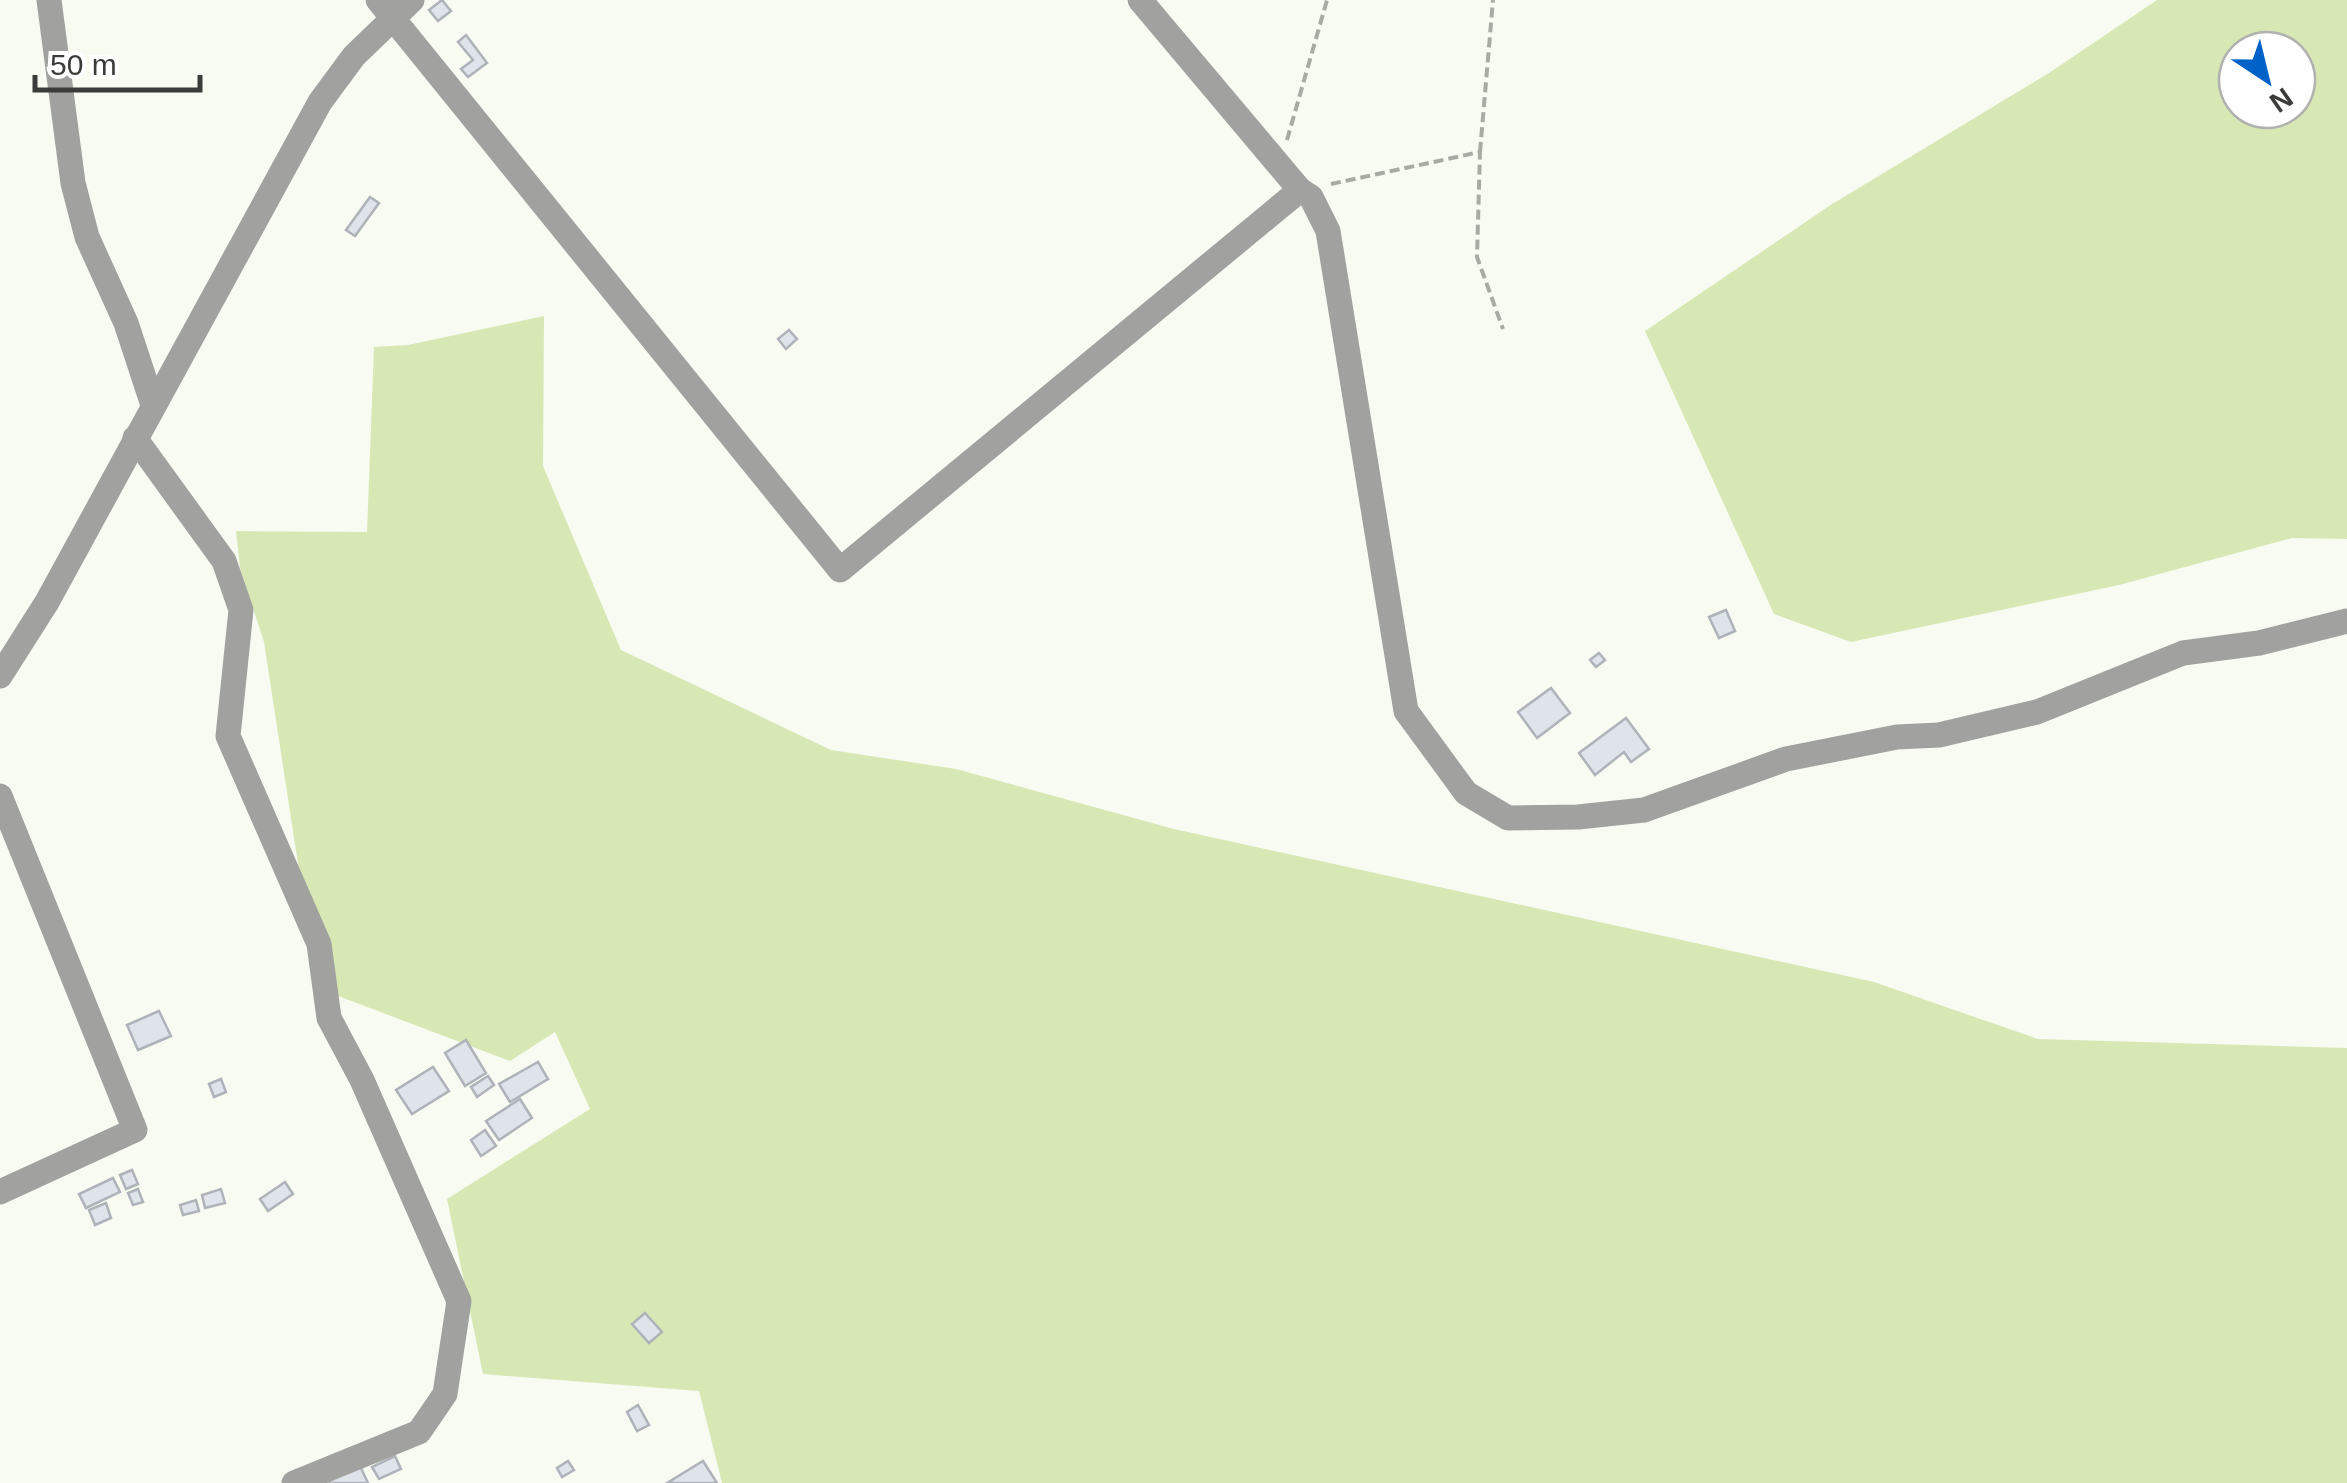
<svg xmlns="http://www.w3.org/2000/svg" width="2347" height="1483" font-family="Arial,sans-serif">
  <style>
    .green { fill: #d7e8b5; fill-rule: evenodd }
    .building { fill: #dfe4eb; stroke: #aeb3ba; stroke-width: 2.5 }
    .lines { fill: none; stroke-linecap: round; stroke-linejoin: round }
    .path { stroke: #a8aaa4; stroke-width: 4; stroke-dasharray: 10 5; stroke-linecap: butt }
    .minor { stroke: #a1a29f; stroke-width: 25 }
  </style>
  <rect width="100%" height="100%" fill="#f8fbf2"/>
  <g class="green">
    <path d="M2157,0H2347V539L2292,538L2119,585L1851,642L1774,614L1645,331L1829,206L2049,73ZM2297,50V110H2237V50Z"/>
    <path d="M544,316L543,466L621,650L831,750L956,769L1174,829L1874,982L2038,1039L2347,1048V1483H722L699,1391L483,1374L447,1199L590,1109L555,1032L510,1061L317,988L264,642L240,568L236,531L367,532L374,347L408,345Z"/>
  </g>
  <g class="building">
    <path d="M442,0L451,11L438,21L429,10Z"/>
    <path d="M466,35L487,63L468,77L461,69L473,60L458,42Z"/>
    <path d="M370,197L379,203L355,236L346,230Z"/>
    <path d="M789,330L797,339L786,349L778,339Z"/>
    <path d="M1726,610L1735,631L1719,638L1709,617Z"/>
    <path d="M1599,653L1605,660L1596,667L1590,660Z"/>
    <path d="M1551,688L1570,713L1537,738L1518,712Z"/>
    <path d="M1626,718L1649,749L1631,762L1624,752L1595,775L1579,753Z"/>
    <path d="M159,1011L171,1036L138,1050L127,1025Z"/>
    <path d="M466,1040L486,1073L465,1086L445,1053Z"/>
    <path d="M538,1062L548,1079L510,1102L499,1084Z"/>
    <path d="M433,1067L449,1091L412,1114L396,1090Z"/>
    <path d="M488,1076L494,1085L477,1097L471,1087Z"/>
    <path d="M221,1079L226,1092L214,1097L209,1084Z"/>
    <path d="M520,1099L532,1118L499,1140L486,1121Z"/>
    <path d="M485,1130L496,1146L481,1156L471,1140Z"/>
    <path d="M132,1170L138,1184L126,1189L120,1175Z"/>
    <path d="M113,1178L120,1192L86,1208L79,1194Z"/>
    <path d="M285,1182L293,1194L268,1211L260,1199Z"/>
    <path d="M138,1189L143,1202L133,1205L128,1193Z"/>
    <path d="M221,1189L225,1203L205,1208L202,1195Z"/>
    <path d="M196,1200L199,1211L183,1215L180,1205Z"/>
    <path d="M106,1203L111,1218L95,1225L89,1210Z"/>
    <path d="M645,1313L662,1332L649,1343L632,1324Z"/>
    <path d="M638,1405L649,1425L637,1431L627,1412Z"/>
    <path d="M395,1456L401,1469L379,1479L372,1467Z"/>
    <path d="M568,1461L574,1470L562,1477L557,1468Z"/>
    <path d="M703,1461L717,1483H667Z"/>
    <path d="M360,1466L368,1483H330L329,1480Z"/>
  </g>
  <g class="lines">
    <g class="path">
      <path d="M1287,140L1327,0"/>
      <path d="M1480,152L1493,0"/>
      <path d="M1331,184L1480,152L1477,257L1503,329"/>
    </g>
    <g class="minor">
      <path d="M49,0L73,183L87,237L126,323L153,405"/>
      <path d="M378,0L840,570L1300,190"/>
      <path d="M1140,0L1300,190L1311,197L1328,231L1406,711L1466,793L1508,818L1578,817L1644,810L1786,759L1897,737L1939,735L2037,712L2183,653L2259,643L2347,621"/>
      <path d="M135,438L224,561L241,610L228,736L319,944L329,1018L362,1080L459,1301L445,1394L419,1432L294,1483"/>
      <path d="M0,676L47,602L320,102L354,56L412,0"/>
      <path d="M0,796L135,1130L0,1192"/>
    </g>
  </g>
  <g transform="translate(2267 80) rotate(145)"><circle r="48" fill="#ffffff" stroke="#b1b1b0" stroke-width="2.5"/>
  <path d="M0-8L18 38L0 25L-18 38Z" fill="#0061c9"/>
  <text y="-15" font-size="28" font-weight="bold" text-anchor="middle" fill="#3b3c39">N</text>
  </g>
  <path d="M35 75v15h165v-15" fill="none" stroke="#3b3c39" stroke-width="5"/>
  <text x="50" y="75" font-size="30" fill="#3b3c39" stroke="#ffffff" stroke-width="8" paint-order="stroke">50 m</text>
</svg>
